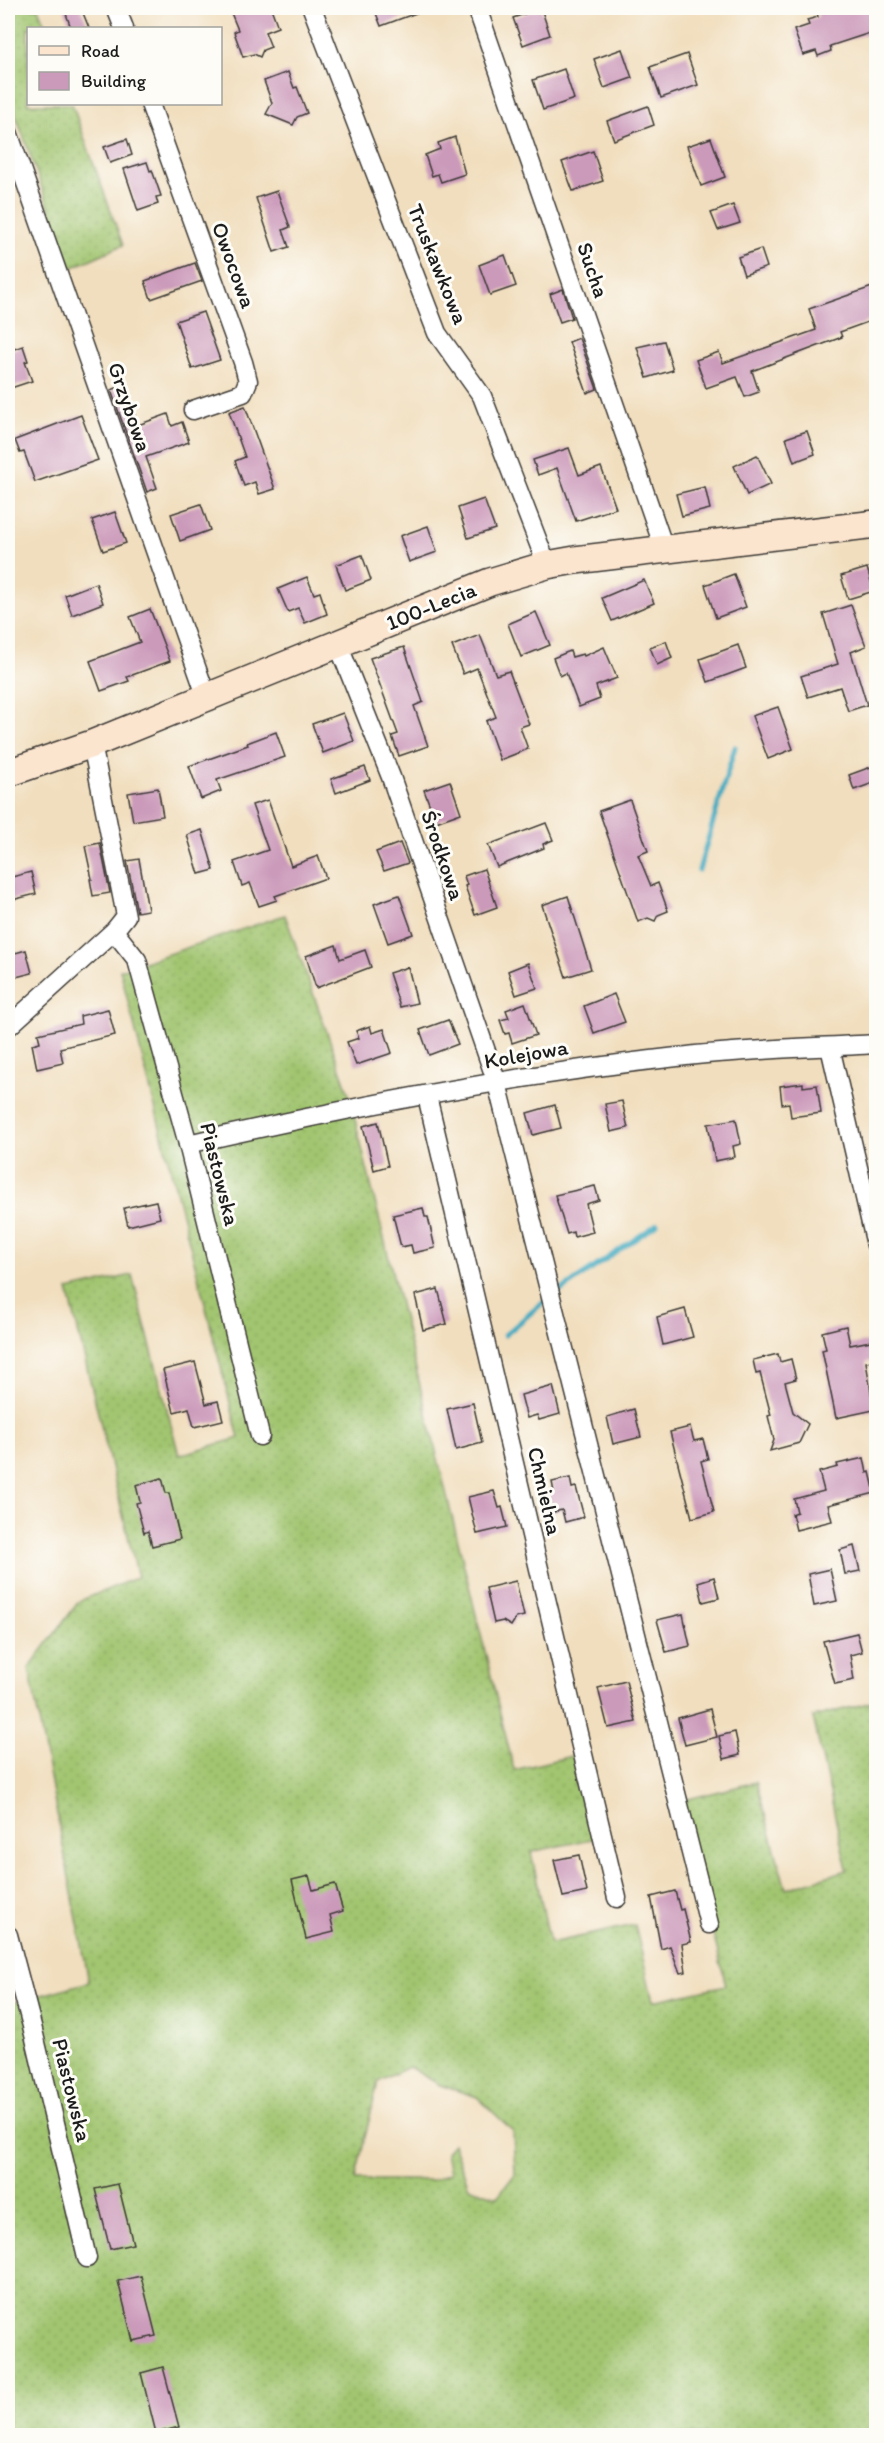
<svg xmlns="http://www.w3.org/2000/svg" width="884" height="2443" font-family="Itim,sans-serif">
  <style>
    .grass { fill: url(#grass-dots); stroke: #5e7046; stroke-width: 1.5; fill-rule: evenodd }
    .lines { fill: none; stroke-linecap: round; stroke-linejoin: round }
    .stream { stroke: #42abc1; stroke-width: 5 }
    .building { fill: #cb99ba }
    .street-casing { stroke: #3c3934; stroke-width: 21 }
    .secondary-casing { stroke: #3c3934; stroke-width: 30 }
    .street { stroke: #fff; stroke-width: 18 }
    .secondary { stroke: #fce5cf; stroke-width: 27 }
    .labels { text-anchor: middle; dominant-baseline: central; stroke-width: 6; stroke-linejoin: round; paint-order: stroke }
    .street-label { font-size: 22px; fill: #1c1c1c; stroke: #fdfcf7 }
  </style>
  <defs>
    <pattern id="grass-dots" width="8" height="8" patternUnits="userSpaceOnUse" patternTransform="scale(1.5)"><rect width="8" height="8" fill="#a1c570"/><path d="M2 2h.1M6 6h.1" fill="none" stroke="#8aa960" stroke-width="1.8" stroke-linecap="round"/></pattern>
  </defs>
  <rect width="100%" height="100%" fill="#fdfcf7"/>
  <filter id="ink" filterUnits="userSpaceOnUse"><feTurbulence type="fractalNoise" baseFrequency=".0167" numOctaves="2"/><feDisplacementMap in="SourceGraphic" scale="12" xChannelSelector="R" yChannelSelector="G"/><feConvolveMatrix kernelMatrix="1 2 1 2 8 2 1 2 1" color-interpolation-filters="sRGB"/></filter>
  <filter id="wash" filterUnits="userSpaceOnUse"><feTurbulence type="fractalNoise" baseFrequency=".008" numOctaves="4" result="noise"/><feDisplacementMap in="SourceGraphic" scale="24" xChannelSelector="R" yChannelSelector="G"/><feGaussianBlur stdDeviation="1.35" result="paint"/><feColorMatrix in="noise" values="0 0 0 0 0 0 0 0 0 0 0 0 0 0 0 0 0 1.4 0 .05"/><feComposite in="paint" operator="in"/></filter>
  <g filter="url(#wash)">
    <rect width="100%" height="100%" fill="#f1debe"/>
    <g class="grass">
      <path d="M8,8H38L46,28H28V104H72L123,245L71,268L8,94Z"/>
      <path d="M285,915L348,1091L514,1770L576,1755L597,1838L531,1852L550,1943L635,1925L653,2001L726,1985L680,1801L756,1782L786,1889L847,1870L813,1717L876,1701V2435H8V2004L89,1982L29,1668L79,1601L138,1577L68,1290L132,1275L179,1455L239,1438L120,970ZM409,2067L440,2085L477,2097L513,2131L515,2174L497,2197L469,2187L453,2144L446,2152L450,2173L432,2180H355L378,2082Z"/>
    </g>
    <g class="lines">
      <g class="stream">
        <path d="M699,870L735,747"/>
        <path d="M505,1335L540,1305L657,1224"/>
      </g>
    </g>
    <g id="blocks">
      <g class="building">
        <path d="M64,8H81L89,28H71Z"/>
        <path d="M229,8H271L278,27L265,32L271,47L263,50L260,57L254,54L243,57L234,32L238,30Z"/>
        <path d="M374,8H427V9L381,26Z"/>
        <path d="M541,8L550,35L523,45L513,18Z"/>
        <path d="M829,8H869L876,31L830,46L831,51L818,56L816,51L803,55L794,30L809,25L807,20L818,17L817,12Z"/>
        <path d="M622,49L632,78L604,88L594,59Z"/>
        <path d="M687,54L698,85L661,98L650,67Z"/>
        <path d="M564,69L574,99L543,110L533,80Z"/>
        <path d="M288,72L294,88L297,87L307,113L297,117L293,125L266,114L272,103L264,81Z"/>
        <path d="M648,106L654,125L614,140L607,121Z"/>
        <path d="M455,137L465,174L441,182L438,174L432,176L425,155L440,149L438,143Z"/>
        <path d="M711,138L725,177L701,186L687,146Z"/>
        <path d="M127,139L132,155L110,163L104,147Z"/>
        <path d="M593,151L603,181L573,191L562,162Z"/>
        <path d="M147,162L150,171L152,170L161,196L156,197L158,204L138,211L124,169Z"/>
        <path d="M277,191L290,227L283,230L289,247L274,252L256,198Z"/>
        <path d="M733,205L740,223L718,230L711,213Z"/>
        <path d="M761,249L767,267L744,275L738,257Z"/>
        <path d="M505,255L516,286L490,295L479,265Z"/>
        <path d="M195,263L202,281L151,299L145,281Z"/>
        <path d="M872,287L876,300V319L840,332L842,337L752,371L759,392L745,397L737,377L706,388L696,360L719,352L723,363L816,330L809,309Z"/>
        <path d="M563,289L572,318L560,322L550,294Z"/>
        <path d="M203,312L220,360L192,369L176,321Z"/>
        <path d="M579,338L597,389L587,393L569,342Z"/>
        <path d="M664,341L673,370L647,378L637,347Z"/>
        <path d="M23,346L28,361L25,362L32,381L8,389V351Z"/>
        <path d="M125,385L138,425L168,414L172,426L182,422L189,442L146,457L157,488L147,492L111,390Z"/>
        <path d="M245,406L275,489L259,494L255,482L244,486L235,461L245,457L229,412Z"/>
        <path d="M81,415L98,460L35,482L24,452L20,453L15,440Z"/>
        <path d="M807,431L815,454L794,462L786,438Z"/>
        <path d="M569,448L579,475L601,467L616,508L576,521L557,468L538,475L533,460Z"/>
        <path d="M757,455L771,484L747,495L734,466Z"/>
        <path d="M705,487L710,509L682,516L676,494Z"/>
        <path d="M484,499L495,529L468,538L458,508Z"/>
        <path d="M201,504L210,530L180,541L171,514Z"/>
        <path d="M115,512L126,543L103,551L92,520Z"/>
        <path d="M428,526L437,552L409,562L400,536Z"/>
        <path d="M362,555L371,580L345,590L336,565Z"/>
        <path d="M867,568L874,591L848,599L841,576Z"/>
        <path d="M734,574L746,607L716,618L705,585Z"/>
        <path d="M307,577L314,594L320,592L327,614L305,623L298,608L288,612L278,589Z"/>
        <path d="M644,580L654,603L612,621L602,598Z"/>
        <path d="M96,583L103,603L72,615L65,595Z"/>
        <path d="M851,605L866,646L851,652L867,705L848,711L840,687L808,697L801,676L838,664L823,614Z"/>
        <path d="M150,609L170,661L127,677L129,681L101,691L90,661L140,642L130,617Z"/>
        <path d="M536,612L550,645L521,657L508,624Z"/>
        <path d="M480,635L496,675L509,671L529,724L520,727L528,749L500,760L486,721L496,717L477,668L463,674L452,646Z"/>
        <path d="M666,641L672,658L657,665L650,647Z"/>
        <path d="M738,645L746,668L708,682L700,659Z"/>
        <path d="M404,647L423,702L414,706L428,746L399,756L392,736L398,734L370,658Z"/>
        <path d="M604,647L617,678L596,686L600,699L579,707L566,673L560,676L553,658L570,651L572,657L583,654L584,656Z"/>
        <path d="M778,707L793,749L768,759L752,716Z"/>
        <path d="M343,713L354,741L323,753L312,724Z"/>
        <path d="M276,732L285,757L217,780L221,791L201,799L189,766L248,745L247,743Z"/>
        <path d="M876,765V782L854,790L849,775Z"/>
        <path d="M365,767L370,780L336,793L331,779Z"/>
        <path d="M450,781L461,813L436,822L424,790Z"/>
        <path d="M158,788L163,816L133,821L128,793Z"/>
        <path d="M268,800L291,866L318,856L326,878L275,896L277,900L259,906L250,883L242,886L234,862L268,850L252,805Z"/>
        <path d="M630,800L648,851L638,855L651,886L658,883L668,911L658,915L655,921L648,918L638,922L599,811Z"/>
        <path d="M546,823L553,840L543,844L544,848L497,867L488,845Z"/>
        <path d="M202,830L214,870L199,874L187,835Z"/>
        <path d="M100,843L110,893L93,896L90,879H92L85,846Z"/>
        <path d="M400,843L408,863L384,871L376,852Z"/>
        <path d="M139,859L148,910L137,912L127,861Z"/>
        <path d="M484,869L497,907L475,915L465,886L467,885L464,876Z"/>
        <path d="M31,872L36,894L8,901V878Z"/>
        <path d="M399,895L413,934L388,943L374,904Z"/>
        <path d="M568,896L591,969L566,977L542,905Z"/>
        <path d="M336,945L340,959L365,950L371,967L316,988L306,956Z"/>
        <path d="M26,950L32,973L8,979V955Z"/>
        <path d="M528,963L537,988L516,995L508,971Z"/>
        <path d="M408,967L417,1003L400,1007L389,973Z"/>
        <path d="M614,994L625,1022L594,1033L584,1006Z"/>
        <path d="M525,1003L536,1035L512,1043L509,1033L505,1034L500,1020L509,1018L506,1010Z"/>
        <path d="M108,1009L115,1035L60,1048L63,1063L37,1069L32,1044L40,1042L38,1034L81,1024L80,1016Z"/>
        <path d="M448,1020L458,1044L429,1055L420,1030Z"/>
        <path d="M370,1026L372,1033L384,1029L392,1053L356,1065L347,1042L359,1038L356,1031Z"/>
        <path d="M803,1083V1087L817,1085L821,1113L791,1117L789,1103L782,1104L780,1086Z"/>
        <path d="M622,1101L628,1128L611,1132L605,1104Z"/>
        <path d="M555,1105L561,1128L533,1135L527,1113Z"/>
        <path d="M736,1119L741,1144L733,1146L735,1157L715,1161L708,1124Z"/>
        <path d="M378,1122L388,1166L374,1170L363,1126Z"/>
        <path d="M595,1186L599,1200L586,1204L593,1232L574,1237L573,1232L567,1234L555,1195Z"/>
        <path d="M156,1201L160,1218L128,1226L124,1208Z"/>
        <path d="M423,1208L425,1217H428L435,1248L413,1253L411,1245L401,1247L393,1215Z"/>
        <path d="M438,1289L447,1324L423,1330L415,1295Z"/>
        <path d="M685,1309L693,1337L663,1345L657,1317Z"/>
        <path d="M846,1326L850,1345L876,1340V1360L866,1362L874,1410L836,1418L822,1350L826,1349L822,1332Z"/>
        <path d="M778,1354L780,1362L791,1359L796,1379L785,1382L793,1412L808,1424L799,1443L770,1451L774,1440L768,1416L771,1415L760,1373L756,1374L753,1360Z"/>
        <path d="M195,1362L206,1404L218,1401L223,1420L194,1427L189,1408L174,1412L163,1370Z"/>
        <path d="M553,1386L560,1414L539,1420L537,1415L527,1418L521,1395Z"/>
        <path d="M473,1403L482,1443L456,1450L447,1409Z"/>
        <path d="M634,1409L641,1437L613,1444L607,1417Z"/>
        <path d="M690,1427L694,1441L703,1439L708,1459L701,1461L714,1512L692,1518L670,1432Z"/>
        <path d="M864,1458L867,1473L870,1472L875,1493L828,1505L832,1521L796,1530L792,1514L797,1512L794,1499L824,1491L819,1472L838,1467L837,1464Z"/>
        <path d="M162,1478L166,1493H169L180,1539L152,1546L148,1531L144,1533L136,1503L140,1502L136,1485Z"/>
        <path d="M570,1478L572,1488L576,1487L584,1517L565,1522L562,1510L550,1513L545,1494L554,1492L552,1482Z"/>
        <path d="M494,1491L499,1508L502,1507L507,1527L477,1534L468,1497Z"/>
        <path d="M854,1546L860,1571L845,1574L840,1550Z"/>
        <path d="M830,1569L837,1601L814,1606L808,1574Z"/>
        <path d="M714,1577L719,1598L703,1602L698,1582Z"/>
        <path d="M516,1581L524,1616L516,1618L511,1626L503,1621L494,1623L486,1588Z"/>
        <path d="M683,1614L690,1646L666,1652L657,1620Z"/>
        <path d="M857,1633L862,1652L850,1655L854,1680L835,1684L823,1641Z"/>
        <path d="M626,1681L636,1722L608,1728L598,1688Z"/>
        <path d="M710,1709L717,1737L685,1745L678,1718Z"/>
        <path d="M735,1732L740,1755L724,1759L719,1736Z"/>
        <path d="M579,1855L587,1892L563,1897L554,1860Z"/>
        <path d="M309,1876L313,1890L335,1884L343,1911L330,1915L334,1932L306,1939L292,1880Z"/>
        <path d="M675,1891L680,1910L683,1909L691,1942L682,1944L686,1972L680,1973L670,1946L661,1949L651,1897Z"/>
        <path d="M118,2184L133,2244L110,2249L95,2189Z"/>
        <path d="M141,2276L156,2336L133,2341L118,2281Z"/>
        <path d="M163,2367L179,2427L156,2433L141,2373Z"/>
      </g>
    </g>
  </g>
  <g filter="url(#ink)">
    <use href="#blocks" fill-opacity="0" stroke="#3c3934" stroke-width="1.5"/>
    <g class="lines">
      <defs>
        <g id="street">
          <path d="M116,8L124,28"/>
          <path d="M312,8L437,333L482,396L547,565"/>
          <path d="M477,8L664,548"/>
          <path d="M150,104L243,362L248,381L243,393L193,410"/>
          <path d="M8,132L207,698"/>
          <path d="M338,644L391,777L497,1083L709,1924"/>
          <path d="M114,931L137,960L188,1144L260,1436"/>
          <path d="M8,1027L114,931L126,916L92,744"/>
          <path d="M830,1047L876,1245"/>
          <path d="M427,1096L617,1898"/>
          <path d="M188,1144C349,1107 513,1075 677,1057C743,1049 810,1048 876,1044"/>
          <path d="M8,1935L32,2026L87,2258"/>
        </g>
        <path id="secondary" d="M8,773L92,744L490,582L547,565L575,560L876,524"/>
      </defs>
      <use href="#street" class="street-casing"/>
      <use href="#secondary" class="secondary-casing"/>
      <use href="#street" class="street"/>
      <use href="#secondary" class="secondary"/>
    </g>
  </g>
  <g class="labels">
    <g class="street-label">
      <text transform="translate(438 264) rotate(68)">Truskawkowa</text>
      <text transform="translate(234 265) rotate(70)">Owocowa</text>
      <text transform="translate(593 270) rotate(71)">Sucha</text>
      <text transform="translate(130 407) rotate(71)">Grzybowa</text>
      <text transform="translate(431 606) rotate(-22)">100-Lecia</text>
      <text transform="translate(443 855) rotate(71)">Środkowa</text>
      <text transform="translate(526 1054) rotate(-10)">Kolejowa</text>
      <text transform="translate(220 1174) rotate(76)">Piastowska</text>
      <text transform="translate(545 1491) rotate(77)">Chmielna</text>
      <text transform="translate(72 2090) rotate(76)">Piastowska</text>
    </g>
  </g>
  <rect width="884" height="2443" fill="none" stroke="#fdfcf7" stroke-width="30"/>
  <rect x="27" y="27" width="195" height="78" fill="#fdfcf7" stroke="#a3a29f" stroke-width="1.5"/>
  <rect x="39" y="46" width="30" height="9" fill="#fce5cf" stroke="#a3a29f" stroke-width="1.5"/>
  <text x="81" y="57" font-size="18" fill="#1c1c1c">Road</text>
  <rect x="39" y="72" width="30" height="18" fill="#cb99ba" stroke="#a3a29f" stroke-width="1.5"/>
  <text x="81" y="87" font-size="18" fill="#1c1c1c">Building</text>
</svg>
